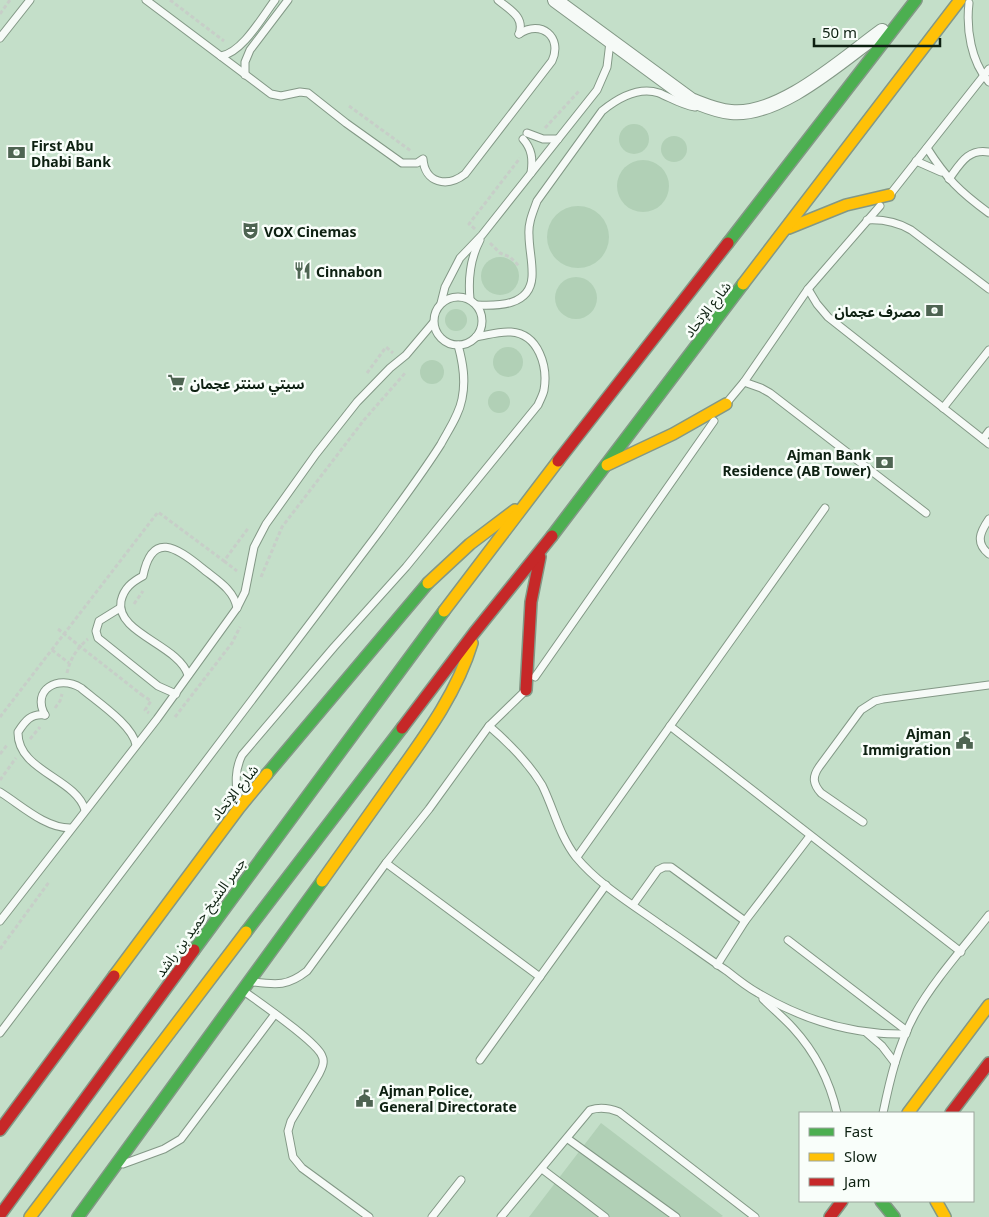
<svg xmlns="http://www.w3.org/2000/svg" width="989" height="1217" font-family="'Noto Sans','Noto Sans Arabic',sans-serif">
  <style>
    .green { fill: #b1d0b6 }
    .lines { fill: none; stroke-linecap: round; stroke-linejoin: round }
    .lane-casing { stroke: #839886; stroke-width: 9 }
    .street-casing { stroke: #839886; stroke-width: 16 }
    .fast-casing { stroke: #839886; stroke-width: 14 }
    .slow-casing { stroke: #839886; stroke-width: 14 }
    .jam-casing { stroke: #839886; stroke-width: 14 }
    .path { stroke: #c7cec8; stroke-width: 3; stroke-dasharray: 4 2.5; stroke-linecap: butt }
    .lane { stroke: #f6faf7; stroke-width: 7 }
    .street { stroke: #f6faf7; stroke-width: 14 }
    .fast { stroke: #4caf50; stroke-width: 11 }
    .slow { stroke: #ffc107; stroke-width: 11 }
    .jam { stroke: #c62828; stroke-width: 11 }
    .labels { text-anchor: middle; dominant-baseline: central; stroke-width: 5; stroke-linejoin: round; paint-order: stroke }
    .poi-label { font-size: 14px; font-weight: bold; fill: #0e2112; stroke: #f9fefa; text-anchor: start }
    .street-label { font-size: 14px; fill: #0e2112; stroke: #f9fefa }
  </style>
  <rect width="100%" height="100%" fill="#c4dfc9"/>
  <g class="green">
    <circle cx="634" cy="139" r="15"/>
    <circle cx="674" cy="149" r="13"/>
    <circle cx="643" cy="186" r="26"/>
    <circle cx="578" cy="237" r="31"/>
    <circle cx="500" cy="276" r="19"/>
    <circle cx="576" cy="298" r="21"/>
    <circle cx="456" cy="320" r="11"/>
    <circle cx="508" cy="362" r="15"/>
    <circle cx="432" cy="372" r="12"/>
    <circle cx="499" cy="402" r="11"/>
    <path d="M601,1123L723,1216L721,1217H529Z"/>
  </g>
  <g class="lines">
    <defs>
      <g id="lane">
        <path d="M146,0L271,94L281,96L300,92L308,93L346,123L402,163H417L423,159C425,183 447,188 465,174L552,61C563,37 541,19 519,34"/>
        <path d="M498,0C510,10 525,17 519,34"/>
        <path d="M969,3C966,29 971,62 989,82"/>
        <path d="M0,38L30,0"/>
        <path d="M221,56C243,52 262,17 275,0"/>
        <path d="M245,75V62L250,50L288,0"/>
        <path d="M527,133L543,139H558"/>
        <path d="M523,139C532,149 533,159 531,173"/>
        <path d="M927,148C946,178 960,192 989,213"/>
        <path d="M916,161L941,172"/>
        <path d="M949,179C960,164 968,148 989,152"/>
        <path d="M892,192L989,69"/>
        <path d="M867,220C884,219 897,222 911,230L989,289"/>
        <path d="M808,289L817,304L828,317L989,444"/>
        <circle cx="458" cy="321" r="24"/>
        <path d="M470,299C468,278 470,259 480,240"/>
        <path d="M441,303L445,287L460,258L482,235L597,90L607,67L610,42"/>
        <path d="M477,305C498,306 530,306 532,277C533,263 529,249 529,235C528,223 533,212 537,201L602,111C618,98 638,86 659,93C671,98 682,105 695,107"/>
        <path d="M744,382L761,388L770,393L926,513"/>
        <path d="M729,400L744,382L808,289L880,206"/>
        <path d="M943,408L989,350"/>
        <path d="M983,439L989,431"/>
        <path d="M989,519C980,532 975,543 989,554"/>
        <path d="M120,608L99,621L96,631L98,638L158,686L176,694"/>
        <path d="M188,675C179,645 115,633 121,601C124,588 132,582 143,576C152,531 176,547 202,568C215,579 234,589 237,608"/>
        <path d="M535,677L714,421"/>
        <path d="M45,715C31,690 58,674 81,688C96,701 133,725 136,745"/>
        <path d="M45,715C31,713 25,721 18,732C17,771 76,778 85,810"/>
        <path d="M489,726C510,744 528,762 542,785C554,809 559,835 576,857C600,886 635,906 665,928C686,942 706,957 727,971C737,979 747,987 758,993C803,1020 854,1035 906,1034"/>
        <path d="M670,726L961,952"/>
        <path d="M0,792C21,805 45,828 70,828"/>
        <path d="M238,803C236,785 234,771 242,755L334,647L406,567L538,405C540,400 543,395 544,390C548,367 539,334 511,332C499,331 488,335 476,337"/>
        <path d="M863,822L821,793C813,784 812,777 819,767L861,710L875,701L883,699L989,685"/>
        <path d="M577,857L825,508"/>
        <path d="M386,863L540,977"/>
        <path d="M633,905L658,870L664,867H671L745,921"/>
        <path d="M0,921L157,719L237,608L245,592L254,547L266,524L316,454L357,402L390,368L406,355L433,323"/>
        <path d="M788,940L907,1031"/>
        <path d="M717,965L745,921L810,836"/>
        <path d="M254,982C277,985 288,986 307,971L386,863L429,809L489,726L523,693"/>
        <path d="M245,992C260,1003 317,1042 322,1056C325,1062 322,1068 319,1074L291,1121L288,1131L293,1157L302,1168L369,1217"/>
        <path d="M763,999C773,1009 784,1018 793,1028C815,1052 830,1082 837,1113"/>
        <path d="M0,1033L379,532C400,503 422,474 441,444C449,429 459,415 462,399C466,380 463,363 458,345"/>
        <path d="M867,1033L882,1046L895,1063"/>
        <path d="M480,1060L606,885"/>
        <path d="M883,1113C890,1079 898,1045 915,1014C934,980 965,946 989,915"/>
        <path d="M568,1139L676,1217"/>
        <path d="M123,1164L164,1149L181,1139L275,1014"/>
        <path d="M542,1169L605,1217"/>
        <path d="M432,1217L461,1180"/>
        <path d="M501,1217L590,1110C600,1107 609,1108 619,1112L755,1217"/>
      </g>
      <path id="street" d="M555,0L691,100C704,105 717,111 731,112C780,117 843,59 882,31"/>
      <g id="fast">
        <path d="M728,243L916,0"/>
        <path d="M552,536L743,284"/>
        <path d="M267,774L428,583"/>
        <path d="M246,932L402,728"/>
        <path d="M194,950L444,611"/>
        <path d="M881,1201L894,1217"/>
        <path d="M78,1217L322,881"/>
      </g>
      <g id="slow">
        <path d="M789,228L846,205L889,195"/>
        <path d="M743,284L960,0"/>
        <path d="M607,465L673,434L726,404"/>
        <path d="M428,583L470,544L515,510"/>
        <path d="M444,611L558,461"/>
        <path d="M322,881C347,846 371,812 395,778C425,736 457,693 472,643"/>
        <path d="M114,976L239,808L267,774"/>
        <path d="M908,1113L989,1005"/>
        <path d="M936,1201L945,1217"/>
        <path d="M30,1217L246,932"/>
      </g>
      <g id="jam">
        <path d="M558,461L728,243"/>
        <path d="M526,690L531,602L540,557"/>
        <path d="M402,728L474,633L552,536"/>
        <path d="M951,1113L989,1063"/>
        <path d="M0,1130L114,976"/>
        <path d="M0,1215L194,950"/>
        <path d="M830,1217L842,1201"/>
      </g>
    </defs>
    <use href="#lane" class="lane-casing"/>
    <use href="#street" class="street-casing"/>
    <use href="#fast" class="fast-casing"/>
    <use href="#slow" class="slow-casing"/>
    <use href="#jam" class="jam-casing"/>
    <g class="path">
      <path d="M170,0L224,41"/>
      <path d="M0,14L10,0"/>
      <path d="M349,106L411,151"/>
      <path d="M545,128L580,90"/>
      <path d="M475,229L469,224L520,158"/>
      <path d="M490,243L500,253L510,257L520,267"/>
      <path d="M367,373L386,347L393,353"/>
      <path d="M224,561L237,571"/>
      <path d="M261,577L282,527L364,420L406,372"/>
      <path d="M134,604L143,591"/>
      <path d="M58,629L142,695"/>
      <path d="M52,650L69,663"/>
      <path d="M67,673C70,659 77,648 88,639"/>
      <path d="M143,694L142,695L151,701L145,710L149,713"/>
      <path d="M55,708L60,701L62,694"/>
      <path d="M0,717L158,512L224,561L249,527"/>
      <path d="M175,717L232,643L240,627"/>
      <path d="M30,739L40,727"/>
      <path d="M0,754L8,744"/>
      <path d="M0,780L16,758"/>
      <path d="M0,949L49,882"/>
    </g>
    <use href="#lane" class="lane"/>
    <use href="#street" class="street"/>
    <use href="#fast" class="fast"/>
    <use href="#slow" class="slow"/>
    <use href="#jam" class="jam"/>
  </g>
  <defs>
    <symbol id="bank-bare" viewBox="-9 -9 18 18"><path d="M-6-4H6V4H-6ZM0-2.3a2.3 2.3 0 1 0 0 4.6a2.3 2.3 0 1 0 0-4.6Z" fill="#4e6452" stroke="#f9fefa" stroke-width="2.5" paint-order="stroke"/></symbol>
    <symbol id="theatre-bare" viewBox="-9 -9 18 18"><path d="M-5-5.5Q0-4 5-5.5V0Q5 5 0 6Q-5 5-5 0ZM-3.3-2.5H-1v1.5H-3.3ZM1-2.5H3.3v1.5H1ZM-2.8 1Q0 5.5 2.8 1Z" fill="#4e6452" stroke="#f9fefa" stroke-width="2.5" paint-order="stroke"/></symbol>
    <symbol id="restaurant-bare" viewBox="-9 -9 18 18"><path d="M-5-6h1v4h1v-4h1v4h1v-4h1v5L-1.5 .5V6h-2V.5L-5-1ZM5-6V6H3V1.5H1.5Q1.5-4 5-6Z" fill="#4e6452" stroke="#f9fefa" stroke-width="2.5" paint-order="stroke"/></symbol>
    <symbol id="supermarket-bare" viewBox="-9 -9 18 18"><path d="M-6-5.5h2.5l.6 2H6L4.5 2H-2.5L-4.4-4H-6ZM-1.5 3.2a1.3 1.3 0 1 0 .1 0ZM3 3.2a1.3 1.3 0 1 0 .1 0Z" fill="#4e6452" stroke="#f9fefa" stroke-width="2.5" paint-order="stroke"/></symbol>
    <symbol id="civic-bare" viewBox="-9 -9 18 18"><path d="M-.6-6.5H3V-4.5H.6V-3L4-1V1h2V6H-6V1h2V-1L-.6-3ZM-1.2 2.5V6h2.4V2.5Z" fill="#4e6452" stroke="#f9fefa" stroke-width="2.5" paint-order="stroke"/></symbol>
  </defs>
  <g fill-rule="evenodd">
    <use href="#bank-bare" x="4" y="140" width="25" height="25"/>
    <use href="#theatre-bare" x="238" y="218" width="25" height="25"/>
    <use href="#restaurant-bare" x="290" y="258" width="25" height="25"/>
    <use href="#bank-bare" x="922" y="298" width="25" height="25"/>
    <use href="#supermarket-bare" x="164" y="370" width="25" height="25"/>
    <use href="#bank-bare" x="872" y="450" width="25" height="25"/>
    <use href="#civic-bare" x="952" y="728" width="25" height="25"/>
    <use href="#civic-bare" x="352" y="1086" width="25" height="25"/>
  </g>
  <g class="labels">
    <g class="poi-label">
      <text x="31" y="145">First Abu<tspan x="31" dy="16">Dhabi Bank</tspan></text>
      <text x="264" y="231">VOX Cinemas</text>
      <text x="316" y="271">Cinnabon</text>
      <text x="921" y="311" text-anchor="end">مصرف عجمان</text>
      <text x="190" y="383">سيتي سنتر عجمان</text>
      <text x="871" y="454" text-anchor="end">Ajman Bank<tspan x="871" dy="16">Residence (AB Tower)</tspan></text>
      <text x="951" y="733" text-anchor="end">Ajman<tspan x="951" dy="16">Immigration</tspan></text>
      <text x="379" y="1090">Ajman Police,<tspan x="379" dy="16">General Directorate</tspan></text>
    </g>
    <g class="street-label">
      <text transform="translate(707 309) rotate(-52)">شارع الإتحاد</text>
      <text transform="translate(234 792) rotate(-51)">شارع الإتحاد</text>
      <text transform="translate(200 917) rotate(-54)">جسر الشيخ حميد بن راشد</text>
    </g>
  </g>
  <rect x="799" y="1112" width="175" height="90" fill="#f9fefa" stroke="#9ba69d"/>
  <rect x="809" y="1128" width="25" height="8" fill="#4caf50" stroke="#9ba69d"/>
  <text x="844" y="1137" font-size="15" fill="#0e2112">Fast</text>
  <rect x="809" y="1153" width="25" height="8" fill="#ffc107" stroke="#9ba69d"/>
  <text x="844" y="1162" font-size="15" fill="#0e2112">Slow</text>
  <rect x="809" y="1178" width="25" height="8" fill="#c62828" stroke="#9ba69d"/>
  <text x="844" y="1187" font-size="15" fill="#0e2112">Jam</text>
  <path d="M814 38v8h126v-8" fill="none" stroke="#0e2112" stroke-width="2.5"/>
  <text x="822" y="38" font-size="15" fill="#0e2112" stroke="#f9fefa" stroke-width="4" paint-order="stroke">50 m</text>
</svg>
